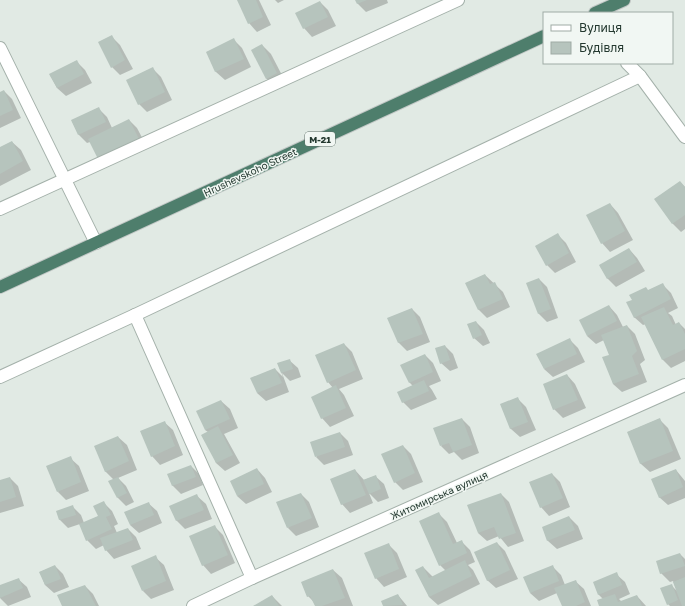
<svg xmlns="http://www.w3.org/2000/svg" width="685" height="606" font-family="'Golos Text',sans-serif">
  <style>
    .shadow { fill: #0003 }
    .building { fill: #b6c4bd }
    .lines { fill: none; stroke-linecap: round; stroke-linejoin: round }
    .minor-casing { stroke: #a4b1aa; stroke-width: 14 }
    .trunk-casing { stroke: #c1c7c5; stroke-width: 14 }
    .minor { stroke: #fff; stroke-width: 12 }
    .trunk { stroke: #4e7e6c; stroke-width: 12 }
    .labels { text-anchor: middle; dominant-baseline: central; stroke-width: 3; stroke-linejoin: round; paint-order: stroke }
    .shield { fill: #f1f7f3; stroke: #61716a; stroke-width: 1 }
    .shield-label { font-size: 9px; font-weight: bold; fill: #23382f }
    .street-label { font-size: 10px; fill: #23382f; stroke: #f1f7f3 }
  </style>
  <rect width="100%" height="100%" fill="#e1eae4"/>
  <g class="shadow">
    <path d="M238,0H259L271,25L257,32L249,23Z"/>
    <path d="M275,0H284L278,3Z"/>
    <path d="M356,0H387L388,3L366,12L358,4Z"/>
    <path d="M320,2L328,10L336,26L312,37L304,28Z"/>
    <path d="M111,36L120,45L133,69L120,75L112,67Z"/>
    <path d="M234,40L242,48L251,67L225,80L216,72L207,52Z"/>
    <path d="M262,45L271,54L285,81L275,87L266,78Z"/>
    <path d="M76,61L85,70L92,83L66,96L57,88L50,75Z"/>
    <path d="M153,69L161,77L172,100L147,112L139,104Z"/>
    <path d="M4,91L12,99L21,118L0,128V93Z"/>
    <path d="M98,108L107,117L112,128L129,120L137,128L147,147L90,142L87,143L79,135L72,121Z"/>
    <path d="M12,142L21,150L31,170L0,186V148Z"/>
    <path d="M680,182L685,187V229L681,232L673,224L655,199Z"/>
    <path d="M610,204L618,213L633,240L610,252L602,243Z"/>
    <path d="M558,235L566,243L576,262L555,273L547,265Z"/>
    <path d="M629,249L637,258L645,271L616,287L608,279L600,266Z"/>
    <path d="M485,275L503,292L510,307L487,318L479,310L467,284Z"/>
    <path d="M539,279L547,287L558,318L547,322L539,314Z"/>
    <path d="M662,284L671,293L678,308L668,313L672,316L676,325L679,323L685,329V361L671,368L663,360L646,324L643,325L634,317L648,291Z"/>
    <path d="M609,306L617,315L623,327L627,326L635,334L645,360L640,364L647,382L622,392L613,384L610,355L604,340L596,344L587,336Z"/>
    <path d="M412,309L420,317L430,342L407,351L399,343L389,318Z"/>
    <path d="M476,322L484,330L490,343L483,346L474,338Z"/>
    <path d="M570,340L578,348L585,362L553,377L544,369Z"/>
    <path d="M344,344L352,352L363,379L339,389L344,395L354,416L330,427L322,418L333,388L328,382Z"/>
    <path d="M445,346L453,354L458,368L450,371L441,363Z"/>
    <path d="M425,355L433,363L441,381L429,386L432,390L437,399L411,410L403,402L413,386L410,383L402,365Z"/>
    <path d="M289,360L298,368L301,377L290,381L282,373L289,392L266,401L257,393L275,369L283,377L278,364Z"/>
    <path d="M567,375L575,384L586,408L563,418L554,409Z"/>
    <path d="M517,398L526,407L536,430L520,437L511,429L501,405Z"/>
    <path d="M221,401L230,409L238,428L224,434L240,463L225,471L216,463L208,432L205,430Z"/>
    <path d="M462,419L470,427L479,453L462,460L454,452L449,454L441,446Z"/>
    <path d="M659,419L668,428L681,459L650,472L641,464L628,432Z"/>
    <path d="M164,422L173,430L183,455L160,465L152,456Z"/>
    <path d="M340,433L348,441L353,455L324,465L316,457Z"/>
    <path d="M118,437L127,445L137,470L118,478L126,486L134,502L126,506L118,498L114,480L105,471Z"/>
    <path d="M403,446L411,454L423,482L403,490L395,482Z"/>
    <path d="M70,458L79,466L89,491L66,500L58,492Z"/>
    <path d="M191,466L199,474L203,485L181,494L173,486L168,475Z"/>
    <path d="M257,469L265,478L272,492L246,504L237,496Z"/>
    <path d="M355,470L364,480L375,476L384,484L389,498L378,502L369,493L373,503L350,513L342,504Z"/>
    <path d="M676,470L685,481V498L668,505L659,497Z"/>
    <path d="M552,474L560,482L570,507L549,516L541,507Z"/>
    <path d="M10,478L18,486L24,506L0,513V481Z"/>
    <path d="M301,494L309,502L319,527L296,536L288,528Z"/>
    <path d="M501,494L509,502L524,541L508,547L499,536L487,541L478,533Z"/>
    <path d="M197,496L206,504L212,519L185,529L177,521L171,506Z"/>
    <path d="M104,503L112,511L118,524L114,526L117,533L128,529L136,537L141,549L114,559L106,550L104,545L96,549L87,540L80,524L68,528L60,520L57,512L73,507L81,515L84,523L99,516Z"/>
    <path d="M148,503L157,511L162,523L139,533L130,525Z"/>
    <path d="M439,514L447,522L457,543L461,541L470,550L475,562L468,565L473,570L480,584L438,605L429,597L423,567L433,577L446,571L440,565Z"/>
    <path d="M569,517L578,526L583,539L557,549L548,541L543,528Z"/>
    <path d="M214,526L223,535L235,563L211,574L203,565Z"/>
    <path d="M497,543L505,551L518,579L496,588L487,580Z"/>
    <path d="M388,544L397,553L407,577L384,587L376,578Z"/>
    <path d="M680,554L685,559V606H670L668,604L671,585L677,591L673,581L670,582L661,573Z"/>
    <path d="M155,557L164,565L174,590L151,599L143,591Z"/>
    <path d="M55,566L63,574L69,587L54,593L45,585L40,572Z"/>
    <path d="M552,566L561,575L565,585L575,581L584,589L591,606H563L557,593L539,601L530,593Z"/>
    <path d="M333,570L342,578L353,606H316L314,602L308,596Z"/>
    <path d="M616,574L625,582L630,594L619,599L622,602L637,596L646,606H600L603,599L599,595L594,583Z"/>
    <path d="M18,579L27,587L31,597L8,606L0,598V586Z"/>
    <path d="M85,586L93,594L99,606H63Z"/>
    <path d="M398,595L407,606H384L382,602Z"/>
    <path d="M272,596L282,606H255Z"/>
  </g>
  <g class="building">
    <path d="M237,0H256L263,17L248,24Z"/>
    <path d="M355,0H367L357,4Z"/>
    <path d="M320,1L328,17L303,29L295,13Z"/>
    <path d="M112,35L125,60L111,68L98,42Z"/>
    <path d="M234,38L244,59L215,72L206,52Z"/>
    <path d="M262,44L277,73L266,79L251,50Z"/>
    <path d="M77,60L84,74L57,88L49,74Z"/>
    <path d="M153,67L165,92L138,105L126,80Z"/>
    <path d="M4,90L13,110L0,116V92Z"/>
    <path d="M99,107L106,122L78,135L71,120Z"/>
    <path d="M129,119L139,139L98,159L88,139Z"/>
    <path d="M12,141L23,161L0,174V147Z"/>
    <path d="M680,181L685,187V215L672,224L654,199Z"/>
    <path d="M610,203L625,231L601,244L586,215Z"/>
    <path d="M558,233L569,253L546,266L535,246Z"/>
    <path d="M629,248L637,262L607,279L599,265Z"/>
    <path d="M485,274L490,284L495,282L503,299L478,310L465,283Z"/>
    <path d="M539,278L551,309L538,314L526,283Z"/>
    <path d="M663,283L671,299L634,318L626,302L632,300L629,295L646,287L648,290Z"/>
    <path d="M609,305L617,321L587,336L579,320Z"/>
    <path d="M664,307L673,325L679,322L685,334V349L662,360L641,317Z"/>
    <path d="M412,308L423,334L398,343L387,318Z"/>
    <path d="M476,321L482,335L473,339L467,324Z"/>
    <path d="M627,325L637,351L632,356L639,374L613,384L602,357L609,355L601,335Z"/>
    <path d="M570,338L577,354L544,369L536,354Z"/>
    <path d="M344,343L356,370L327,383L315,355Z"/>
    <path d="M445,345L450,360L440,364L435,348Z"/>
    <path d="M425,354L433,372L409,383L400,365Z"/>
    <path d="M290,359L293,369L281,373L277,363Z"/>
    <path d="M275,368L282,383L257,393L250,378Z"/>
    <path d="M567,374L578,400L553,410L543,384Z"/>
    <path d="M424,380L429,391L402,403L397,392Z"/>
    <path d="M336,385L346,408L321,419L311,397Z"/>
    <path d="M518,397L528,422L510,429L500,404Z"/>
    <path d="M221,400L230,419L205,430L196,411Z"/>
    <path d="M462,418L472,445L453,452L449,443L440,446L433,428Z"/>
    <path d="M660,418L673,451L640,464L627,432Z"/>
    <path d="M165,421L175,446L151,457L140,431Z"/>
    <path d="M218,426L233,455L216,463L201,435Z"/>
    <path d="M340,432L345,447L315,457L310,442Z"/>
    <path d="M118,436L129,461L105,472L94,446Z"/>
    <path d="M403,445L415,473L394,483L381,454Z"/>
    <path d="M71,456L81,482L57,492L46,466Z"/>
    <path d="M191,465L196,477L172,486L167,474Z"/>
    <path d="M257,468L264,484L237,496L230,481Z"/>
    <path d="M355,469L366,495L341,505L330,479Z"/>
    <path d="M676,469L683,487L659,498L651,479Z"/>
    <path d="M552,473L563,498L540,508L529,482Z"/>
    <path d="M376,475L381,489L369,494L363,480Z"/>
    <path d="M10,477L16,497L0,502V480Z"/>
    <path d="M118,477L127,493L117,498L108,481Z"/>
    <path d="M301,493L312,518L287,528L276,502Z"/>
    <path d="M501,493L516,533L499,539L494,527L478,533L467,505Z"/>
    <path d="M197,494L204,510L176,521L169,506Z"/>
    <path d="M104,501L111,515L106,517L112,529L86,541L79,524L98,516L93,506Z"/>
    <path d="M149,502L154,515L130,525L124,512Z"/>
    <path d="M73,505L76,515L59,520L56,511Z"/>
    <path d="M439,512L453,544L462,540L467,553L439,566L419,521Z"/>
    <path d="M569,516L575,530L547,541L542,527Z"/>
    <path d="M215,525L228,555L202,566L189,536Z"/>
    <path d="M128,528L133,540L105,551L100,538Z"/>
    <path d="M497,542L510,570L487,581L474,552Z"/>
    <path d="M389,543L399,569L375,579L364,553Z"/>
    <path d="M680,553L685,566L660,574L656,561Z"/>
    <path d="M156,555L166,581L142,591L131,566Z"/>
    <path d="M465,560L472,576L429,597L415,570L423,566L429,578Z"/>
    <path d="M55,565L61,579L45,585L39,572Z"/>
    <path d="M553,565L559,581L530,593L523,577Z"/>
    <path d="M333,569L345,598L322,606H315L310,596L307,597L301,582Z"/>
    <path d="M617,572L622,585L598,595L593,582Z"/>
    <path d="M685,577V606H682L673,582Z"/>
    <path d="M19,578L23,588L0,598V585Z"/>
    <path d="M576,580L585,602L576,606H562L554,588Z"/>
    <path d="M672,584L678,600L667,605L660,588Z"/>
    <path d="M85,585L96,606H62L57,595Z"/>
    <path d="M398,594L403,605L383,606L381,601Z"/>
    <path d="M615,594L618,602L637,595L642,606H599L597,600Z"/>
    <path d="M272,595L279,606H253Z"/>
  </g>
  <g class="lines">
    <defs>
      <g id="minor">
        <path d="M0,48L96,243"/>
        <path d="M627,63L640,76L685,137"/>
        <path d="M0,209L458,0"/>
        <path d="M135,315L252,578"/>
        <path d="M0,377L135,315L640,76"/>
        <path d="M193,606L252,578L685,385"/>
      </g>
      <g id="trunk">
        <path d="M595,13L624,0"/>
        <path d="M0,287L544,36"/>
      </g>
    </defs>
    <use href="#minor" class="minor-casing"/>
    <use href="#trunk" class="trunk-casing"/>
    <use href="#minor" class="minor"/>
    <use href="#trunk" class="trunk"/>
  </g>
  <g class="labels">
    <rect class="shield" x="305" y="132" width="30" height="14" rx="3"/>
    <g class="shield-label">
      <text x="320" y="139">М-21</text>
    </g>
    <g class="street-label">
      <text transform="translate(250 172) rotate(-25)">Hrushevskoho Street</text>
      <text transform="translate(439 495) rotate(-24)">Житомирська вулиця</text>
    </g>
  </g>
  <rect x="543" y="12" width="130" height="52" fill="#f1f7f3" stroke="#9faba5"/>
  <rect x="551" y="25" width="20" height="6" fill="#ffffff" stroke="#9faba5"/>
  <text x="579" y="32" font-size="12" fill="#23382f">Вулиця</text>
  <rect x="551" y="42" width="20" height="12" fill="#b6c4bd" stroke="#9faba5"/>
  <text x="579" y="52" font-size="12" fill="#23382f">Будівля</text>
</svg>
